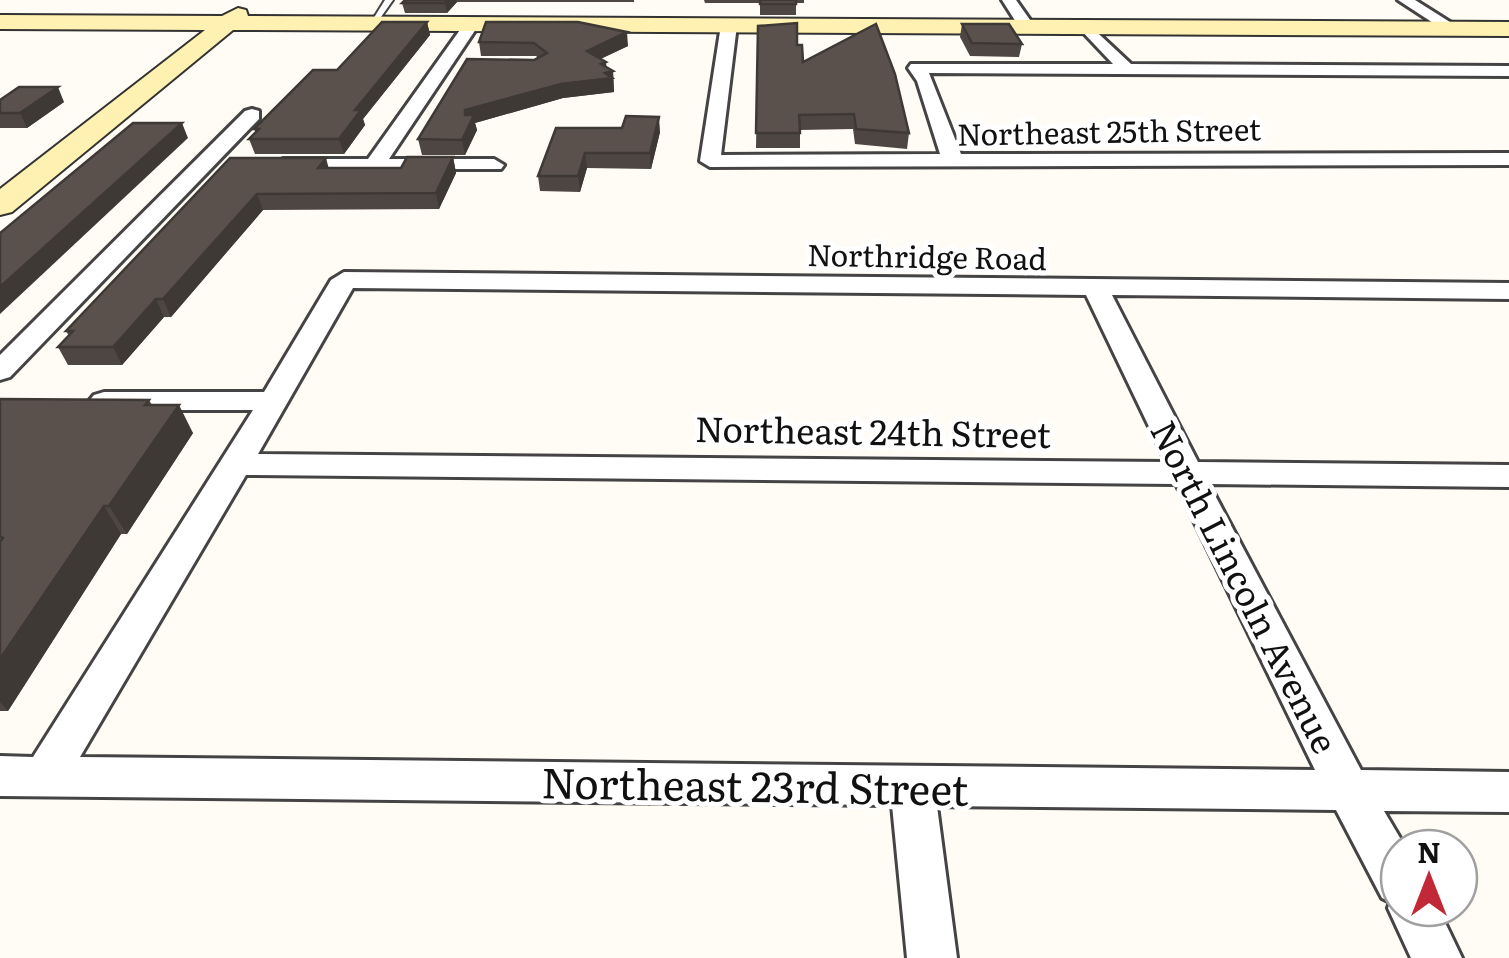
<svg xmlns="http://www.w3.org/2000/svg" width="1509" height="958" font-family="Literata,serif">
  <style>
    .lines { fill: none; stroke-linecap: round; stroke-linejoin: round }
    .lane-casing { stroke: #444; stroke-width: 4 }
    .street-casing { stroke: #444; stroke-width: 6 }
    .secondary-casing { stroke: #333; stroke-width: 4 }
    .lane { fill: #fff; fill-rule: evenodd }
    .street { fill: #fff; fill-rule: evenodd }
    .secondary { fill: #fef1b1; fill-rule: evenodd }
    .wall { fill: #4d4642 }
    .shaded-wall { fill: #3f3936 }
    .building { fill: #5a514d; stroke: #3f3936; stroke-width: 2.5 }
    .labels { text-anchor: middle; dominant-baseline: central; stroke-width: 10; stroke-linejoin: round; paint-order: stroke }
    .far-street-label { font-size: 30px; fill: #111; stroke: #fff }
    .street-label { font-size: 35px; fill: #111; stroke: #fff }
    .near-street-label { font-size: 42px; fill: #111; stroke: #fff }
  </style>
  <rect width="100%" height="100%" fill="#fffcf5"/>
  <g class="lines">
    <defs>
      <path id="lane" d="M385,0H393L376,24H370Z"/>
      <g id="street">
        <path d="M1002,0H1016L1035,27L1033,30H1021Z"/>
        <path d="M1398,0H1415L1461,29L1447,32Z"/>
        <path d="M467,20L480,23L389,159H494L504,165L501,169H276L273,165L283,159H368Z"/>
        <path d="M729,20L737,25L721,155L940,154L917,81L908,68L911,64H1113L1078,27L1086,22L1131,64L1509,66V76L929,73L961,154L1509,153V165L710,167L700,161L721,25Z"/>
        <path d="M252,109L259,111V119L10,377L0,380V355L245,111Z"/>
        <path d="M344,272L1509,283V299L1112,295L1198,462L1509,465V487L1209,484L1361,770L1509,772V812L1384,811L1406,848H1399V908H1438L1462,958H1411L1388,908L1390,902L1382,898L1336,810L937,806L957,958H907L892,805L0,796V756L33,757L253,410H104L94,407L89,401L94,395L104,392H264L331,280ZM353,288L1086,295L1166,462L258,454ZM246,475L1176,484L1315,770L80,757Z"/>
      </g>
      <path id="secondary" d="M238,8L246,10L248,16L1509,22V36L233,30L12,212L0,215V189L205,30L0,29V15L222,16Z"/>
    </defs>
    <use href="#lane" class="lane-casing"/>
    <use href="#street" class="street-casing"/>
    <use href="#secondary" class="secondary-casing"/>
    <use href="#lane" class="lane"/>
    <use href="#street" class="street"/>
    <use href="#secondary" class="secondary"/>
  </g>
  <g class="wall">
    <path d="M405,0H634V2H457L447,13H405L402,3Z"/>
    <path d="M704,0H804V3H796V15H760V3H705Z"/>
    <path d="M427,22L430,35L363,119L365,125L344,154H255L249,139L256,133L254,129L337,70Z"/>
    <path d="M962,24L1022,44L1019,57L970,56L960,37Z"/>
    <path d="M758,26L797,45L803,62L909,133L907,149L855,144L853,129L800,130V148H756Z"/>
    <path d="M479,42L628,46L600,59L607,67L613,71L614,92L563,98L475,123L477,130L465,155H422L418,139L538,58L536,56H481Z"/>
    <path d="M0,100L64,102L27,128H0Z"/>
    <path d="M556,128L660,132L651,169L587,168L580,192L540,191L538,176Z"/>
    <path d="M453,157L456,173L439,209L263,210L171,317H164L122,365H68L58,347L69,336L66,331L230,158L329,168H401Z"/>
    <path d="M0,399L149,400L152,405L193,433L127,534H121L8,711H0Z"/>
  </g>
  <g class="shaded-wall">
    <path d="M448,0H456L457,2L447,13L445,3Z"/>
    <path d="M427,22L430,35L363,119L365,125L344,154L339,139L355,110Z"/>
    <path d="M627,32L628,46L588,65L587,51Z"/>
    <path d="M606,62L607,72L613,71L614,92L563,98L475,123L477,130L465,155L462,140L465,110Z"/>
    <path d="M58,87L64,102L27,128L20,113Z"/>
    <path d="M659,117L660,132L651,169L650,153Z"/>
    <path d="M182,123L188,138L0,314V287Z"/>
    <path d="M585,153L587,168L580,192L578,176Z"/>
    <path d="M453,157L456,173L439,209L436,193Z"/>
    <path d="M326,158L330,173L318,168Z"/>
    <path d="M257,194L263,210L171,317L163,299Z"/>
    <path d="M156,299L164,317L122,365L113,347Z"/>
    <path d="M179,405L193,433L127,534L109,506Z"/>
    <path d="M104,506L121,534L8,711L0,702V659Z"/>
  </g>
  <g class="building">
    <path d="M405,0H448L445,3H402Z"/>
    <rect x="760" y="0" width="36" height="4"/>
    <path d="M382,22H427L355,110H361L339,139H249L259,129H254L313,70H337Z"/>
    <path d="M486,22H578L627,32L587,51L606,62L601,64L613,71L605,73L612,78L561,84L465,110V115H474L462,140L418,139L467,59L534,60L547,53L534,43L479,42Z"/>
    <path d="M797,23V45H802L803,62L876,24L895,74L909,133L856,129L854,114L799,115L800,133H756L758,26Z"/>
    <path d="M962,24H1009L1022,44L972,43Z"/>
    <path d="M19,87H58L20,113H0V100Z"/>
    <path d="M626,116L659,117L650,153H585L578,176H538L556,128H622Z"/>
    <path d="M133,123H182L0,287V233Z"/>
    <path d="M407,157H453L436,193L257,194L163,299H156L113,347H58L73,331H66L230,158H326L318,168H401Z"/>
    <path d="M0,399L149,400L145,405H179L109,506H104L0,659V542L3,538L0,536Z"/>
  </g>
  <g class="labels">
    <g class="far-street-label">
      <text transform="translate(1109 130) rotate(-1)">Northeast 25th Street</text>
      <text transform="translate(927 255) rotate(1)">Northridge Road</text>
    </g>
    <g class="street-label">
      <text transform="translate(873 430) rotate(1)">Northeast 24th Street</text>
      <text transform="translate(1246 586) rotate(63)">North Lincoln Avenue</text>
    </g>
    <g class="near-street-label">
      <text transform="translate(755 784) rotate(1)">Northeast 23rd Street</text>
    </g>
  </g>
  <g transform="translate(1429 878)"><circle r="48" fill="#ffffff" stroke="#a0a0a0" stroke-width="2.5"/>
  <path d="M0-8L18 38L0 25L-18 38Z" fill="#c12937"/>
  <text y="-15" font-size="28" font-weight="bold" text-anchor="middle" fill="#111111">N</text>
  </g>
</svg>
